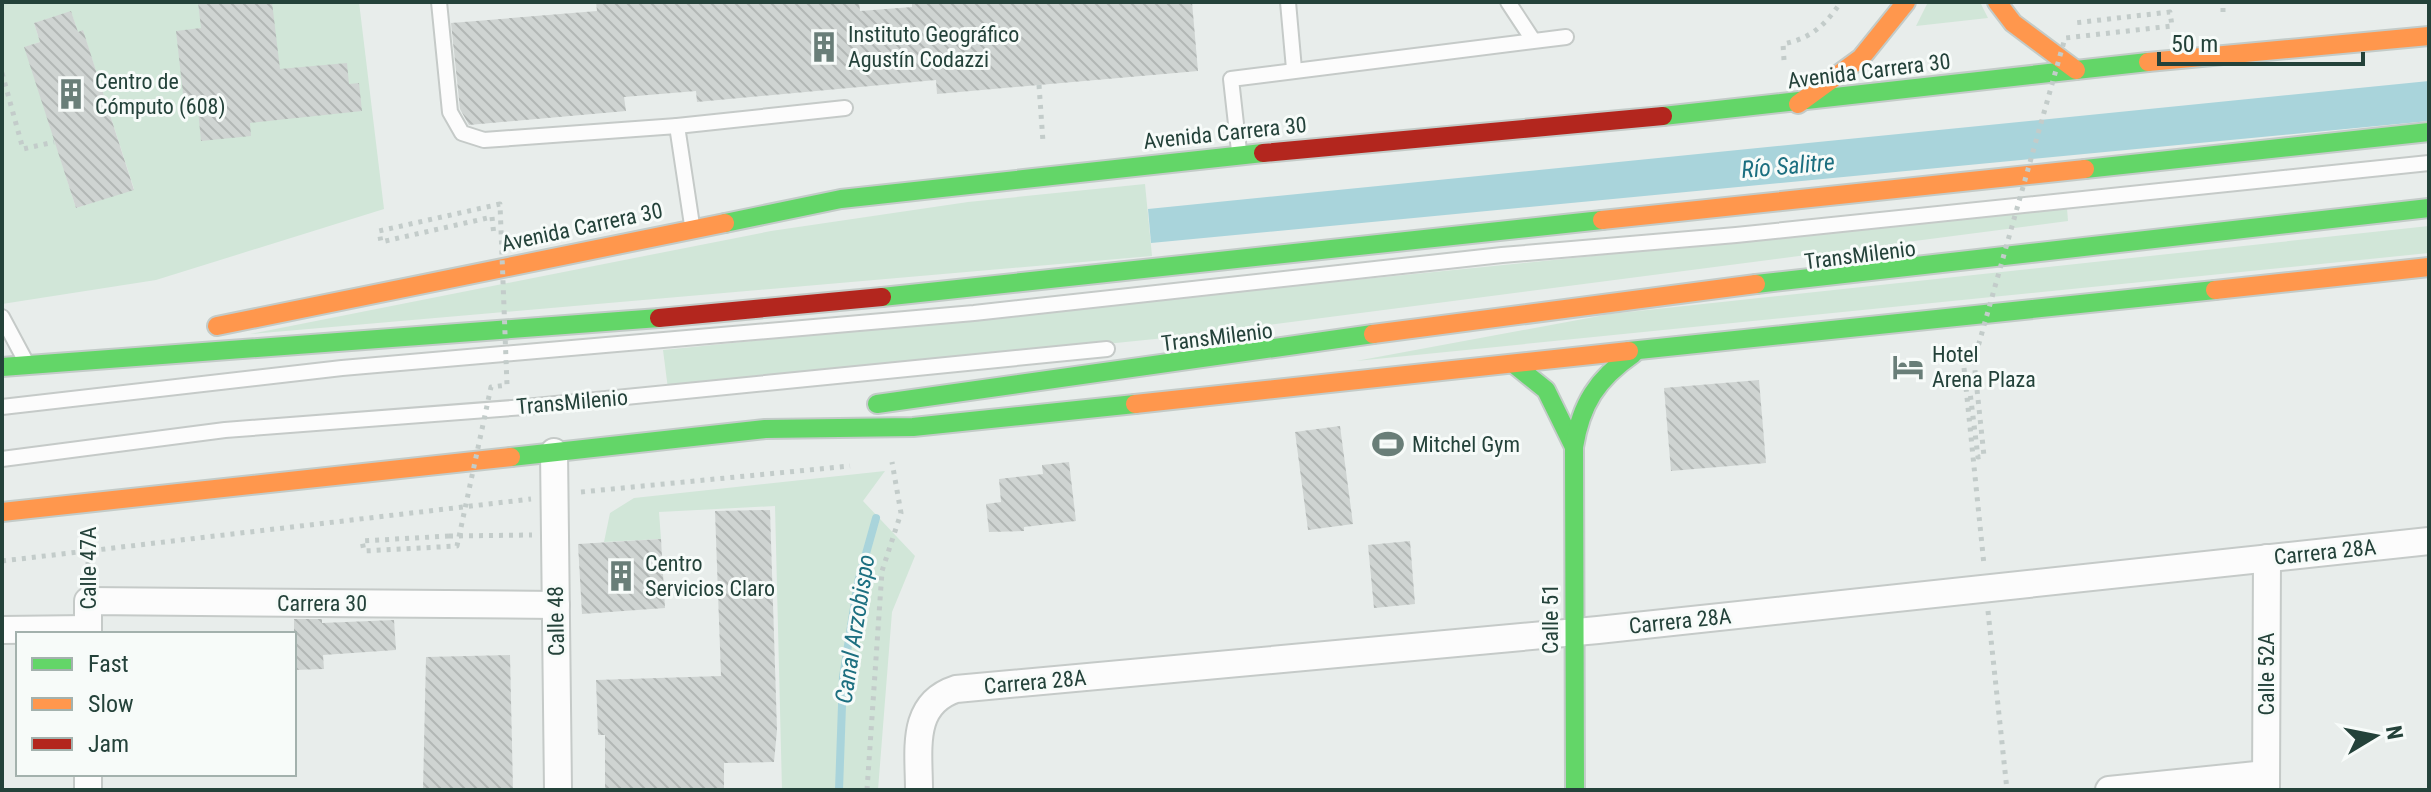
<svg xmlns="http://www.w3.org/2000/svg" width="2431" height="792" font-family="'Roboto Condensed',sans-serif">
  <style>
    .green { fill: #d1e6d8; fill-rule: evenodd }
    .water { fill: #a9d4db }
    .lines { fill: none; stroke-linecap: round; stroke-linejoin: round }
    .stream { stroke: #a9d4db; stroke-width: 8 }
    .building { fill: url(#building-back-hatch) }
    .lane-casing { stroke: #c5cac8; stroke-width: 18 }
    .street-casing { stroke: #c5cac8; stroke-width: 30 }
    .fast-casing { stroke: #c3cbc8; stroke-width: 22 }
    .slow-casing { stroke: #c3cbc8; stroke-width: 22 }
    .jam-casing { stroke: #c3cbc8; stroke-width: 22 }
    .path { stroke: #c3ccca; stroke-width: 5; stroke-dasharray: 4 6; stroke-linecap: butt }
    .lane { stroke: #fcfcfc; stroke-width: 14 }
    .street { stroke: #fcfcfc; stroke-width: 26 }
    .fast { stroke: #63d668; stroke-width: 18 }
    .slow { stroke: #ff974d; stroke-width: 18 }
    .jam { stroke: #b3261e; stroke-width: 18 }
    .path-bridge { stroke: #c3ccca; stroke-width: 5; stroke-dasharray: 4 6; stroke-linecap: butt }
    .labels { text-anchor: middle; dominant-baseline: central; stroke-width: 6; stroke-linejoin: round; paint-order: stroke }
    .poi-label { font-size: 22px; fill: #24423a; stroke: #f7fbf9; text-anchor: start }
    .street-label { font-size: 22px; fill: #24423a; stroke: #f7fbf9 }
    .water-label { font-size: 24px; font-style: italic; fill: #1c6f80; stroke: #f7fbf9 }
  </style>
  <defs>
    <pattern id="building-back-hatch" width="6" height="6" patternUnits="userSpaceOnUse" patternTransform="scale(2)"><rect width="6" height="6" fill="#cfd4d2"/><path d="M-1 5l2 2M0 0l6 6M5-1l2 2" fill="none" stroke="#b2b7b5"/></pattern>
  </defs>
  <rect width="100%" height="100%" fill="#e8edeb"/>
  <g class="green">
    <path d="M2,2H359L384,209L156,280L2,304ZM71,12L78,32L83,31L134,189L76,208L25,47L40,42L34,23Z"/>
    <path d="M1928,2H1980L1988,18L1916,26Z"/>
    <path d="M1145,184L1152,256L250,334L771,231L968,202Z"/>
    <path d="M2067,208L2068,221L1184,336L668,389L663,350Z"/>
    <path d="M2429,226V253L1356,361L1610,314Z"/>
    <path d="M885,471L863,501L915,556L892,612L878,790H782L775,506L659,512L661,539L604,542L610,513L634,498Z"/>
  </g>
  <path class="water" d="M2429,81V121L1151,243L1148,209Z"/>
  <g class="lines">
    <path class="stream" d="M839,790L843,677L858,582L876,518"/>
  </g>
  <g class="building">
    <path d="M198,2H272L280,69L347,63L349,84L359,83L362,111L250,123L251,136L201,141L198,110L185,112L176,31L201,28Z"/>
    <path d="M596,2H859L860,11L912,7V2H1192L1198,71L937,94L936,80L697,102L696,91L624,97L626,111L469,125L460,109L451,23L597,11Z"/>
    <path d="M71,11L78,32L83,30L134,190L76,208L24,47L40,42L34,23Z"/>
    <path d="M1759,380L1766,463L1671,471L1664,388Z"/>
    <path d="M1340,426L1353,524L1308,530L1295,432Z"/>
    <path d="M1069,462L1076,521L1024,527V531L989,532L986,504L1001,502L999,479L1043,474L1042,465Z"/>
    <path d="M770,510L777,730L774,762L724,763V790H605V735H598L596,680L721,676L715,511Z"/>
    <path d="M661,539L665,608L582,614L578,544Z"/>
    <path d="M1410,541L1415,604L1374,608L1368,545Z"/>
    <path d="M294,619H322V623L394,620L396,650L323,655L324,669L294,670Z"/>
    <path d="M510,655L513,790H423L426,657Z"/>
  </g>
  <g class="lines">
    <defs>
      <g id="lane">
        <path d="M439,2L450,112L462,133L484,140L677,126L692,225"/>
        <path d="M1288,2L1294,69"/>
        <path d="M1508,2L1533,40"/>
        <path d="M677,126L845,108"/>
        <path d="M1239,151L1231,79L1566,37"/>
        <path d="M2,317L25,360"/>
        <path d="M2,407L342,368L974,313L1502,255L1736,235L2429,163"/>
        <path d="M2,459L225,430L525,407L1107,349"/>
      </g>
      <g id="street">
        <path d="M554,452L558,790"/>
        <path d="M2,630L88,629"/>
        <path d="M88,634V601L556,605"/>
        <path d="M88,790V774"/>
        <path d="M919,790C919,750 910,704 956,689L1598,630L2429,541"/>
        <path d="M2109,790L2266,774"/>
        <path d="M2266,790L2267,558"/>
      </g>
      <g id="fast">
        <path d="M1663,116L2148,62"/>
        <path d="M2085,169L2429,132"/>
        <path d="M725,223L841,199L1263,153"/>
        <path d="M1756,284L2429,208"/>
        <path d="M882,297L1602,220"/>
        <path d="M1629,351L2215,290"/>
        <path d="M1515,365L1546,390L1574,447"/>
        <path d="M2,367L659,318"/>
        <path d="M877,404L1373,334"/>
        <path d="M511,457L765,429L913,427L1135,404"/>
        <path d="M1575,790L1574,447C1581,404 1597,379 1633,354"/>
      </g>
      <g id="slow">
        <path d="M1997,2L2013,23L2076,70"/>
        <path d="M2148,62L2429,36"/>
        <path d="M1798,104L1861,58L1906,2"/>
        <path d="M1602,220L2085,169"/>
        <path d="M2215,290L2429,267"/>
        <path d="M217,326L725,223"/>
        <path d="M1373,334L1756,284"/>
        <path d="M1135,404L1629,351"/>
        <path d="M2,512L511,457"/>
      </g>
      <g id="jam">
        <path d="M1263,153L1663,116"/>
        <path d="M659,318L882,297"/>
      </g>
    </defs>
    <use href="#lane" class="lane-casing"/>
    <use href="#street" class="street-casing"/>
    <use href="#fast" class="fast-casing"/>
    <use href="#slow" class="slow-casing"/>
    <use href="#jam" class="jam-casing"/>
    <g class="path">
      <path d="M2223,12V2"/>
      <path d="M1784,60L1783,44C1812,38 1825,25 1841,2"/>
      <path d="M2,73L23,149L54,142"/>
      <path d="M1039,85L1043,142"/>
      <path d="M492,217L494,236"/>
      <path d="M1962,348L1984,565"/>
      <path d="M581,492L850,466"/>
      <path d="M449,536L532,535"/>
      <path d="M2,561L531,499"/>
      <path d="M88,576V534"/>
      <path d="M1988,611L2007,790"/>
      <path d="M867,790L882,571L901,513L892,462"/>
    </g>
    <use href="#lane" class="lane"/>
    <use href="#street" class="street"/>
    <use href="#fast" class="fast"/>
    <use href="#slow" class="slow"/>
    <use href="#jam" class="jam"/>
    <g class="path-bridge">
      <path d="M1968,376L1978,457L1984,456L1974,361L2065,38L2172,26L2170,12L2074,23"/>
      <path d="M449,536L362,541L364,551L457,546L491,387L507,385L500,204L379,231L381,242L492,217"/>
    </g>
  </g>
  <defs>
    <symbol id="building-bare" viewBox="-9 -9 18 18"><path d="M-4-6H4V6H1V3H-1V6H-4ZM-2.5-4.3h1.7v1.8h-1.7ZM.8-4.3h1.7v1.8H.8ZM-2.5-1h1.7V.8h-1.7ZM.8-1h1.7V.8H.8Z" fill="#697e78" stroke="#f7fbf9" stroke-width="2.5" paint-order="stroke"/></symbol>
    <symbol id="hotel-bare" viewBox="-9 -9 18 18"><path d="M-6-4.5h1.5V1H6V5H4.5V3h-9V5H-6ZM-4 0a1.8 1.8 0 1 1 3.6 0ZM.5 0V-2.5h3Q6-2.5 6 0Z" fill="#697e78" stroke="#f7fbf9" stroke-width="2.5" paint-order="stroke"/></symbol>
    <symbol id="stadium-bare" viewBox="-9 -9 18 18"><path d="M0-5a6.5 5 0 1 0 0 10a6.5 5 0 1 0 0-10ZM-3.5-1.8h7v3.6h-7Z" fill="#697e78" stroke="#f7fbf9" stroke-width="2.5" paint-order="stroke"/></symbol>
  </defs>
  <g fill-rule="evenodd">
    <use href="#building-bare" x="802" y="25" width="44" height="44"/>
    <use href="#building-bare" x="49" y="72" width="44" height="44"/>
    <use href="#hotel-bare" x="1886" y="345" width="44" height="44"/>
    <use href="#stadium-bare" x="1366" y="422" width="44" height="44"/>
    <use href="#building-bare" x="599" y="554" width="44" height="44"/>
  </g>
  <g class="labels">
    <g class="poi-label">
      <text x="848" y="34">Instituto Geográfico<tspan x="848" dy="25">Agustín Codazzi</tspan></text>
      <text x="95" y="81">Centro de<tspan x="95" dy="25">Cómputo (608)</tspan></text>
      <text x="1932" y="354">Hotel<tspan x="1932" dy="25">Arena Plaza</tspan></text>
      <text x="1412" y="444">Mitchel Gym</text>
      <text x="645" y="563">Centro<tspan x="645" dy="25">Servicios Claro</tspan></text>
    </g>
    <g class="street-label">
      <text transform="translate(1869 71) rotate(-7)">Avenida Carrera 30</text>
      <text transform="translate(1225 133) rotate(-6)">Avenida Carrera 30</text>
      <text transform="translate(582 227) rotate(-12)">Avenida Carrera 30</text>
      <text transform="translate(1860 255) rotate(-7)">TransMilenio</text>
      <text transform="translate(1217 337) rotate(-7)">TransMilenio</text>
      <text transform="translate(572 402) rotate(-5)">TransMilenio</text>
      <text transform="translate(2325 552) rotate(-6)">Carrera 28A</text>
      <text transform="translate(88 568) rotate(-90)">Calle 47A</text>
      <text x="322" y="603">Carrera 30</text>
      <text transform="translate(1550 619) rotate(-90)">Calle 51</text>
      <text transform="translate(556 621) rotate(-91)">Calle 48</text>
      <text transform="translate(1680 621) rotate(-6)">Carrera 28A</text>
      <text transform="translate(2266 674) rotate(-90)">Calle 52A</text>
      <text transform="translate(1035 682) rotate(-5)">Carrera 28A</text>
    </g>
    <g class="water-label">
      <text transform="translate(1788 166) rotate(-5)">Río Salitre</text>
      <text transform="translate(855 629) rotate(-81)">Canal Arzobispo</text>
    </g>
  </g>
  <rect width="2431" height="792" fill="none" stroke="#24423a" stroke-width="8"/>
  <rect x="16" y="632" width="280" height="144" fill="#f7fbf9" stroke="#a3b1ad" stroke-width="2"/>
  <rect x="32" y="658" width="40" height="12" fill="#63d668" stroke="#a3b1ad" stroke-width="2"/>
  <text x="88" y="672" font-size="24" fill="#24423a">Fast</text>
  <rect x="32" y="698" width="40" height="12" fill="#ff974d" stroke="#a3b1ad" stroke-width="2"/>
  <text x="88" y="712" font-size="24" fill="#24423a">Slow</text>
  <rect x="32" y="738" width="40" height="12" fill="#b3261e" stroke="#a3b1ad" stroke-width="2"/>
  <text x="88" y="752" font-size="24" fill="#24423a">Jam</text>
  <g transform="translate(2375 736) rotate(80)" stroke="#f7fbf9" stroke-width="6" paint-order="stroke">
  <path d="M0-6L14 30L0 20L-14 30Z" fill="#24423a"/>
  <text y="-12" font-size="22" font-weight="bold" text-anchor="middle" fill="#24423a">N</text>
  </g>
  <path d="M2159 52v12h204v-12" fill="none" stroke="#24423a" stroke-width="4"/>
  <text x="2171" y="52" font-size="24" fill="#24423a" stroke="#f7fbf9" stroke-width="6" paint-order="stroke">50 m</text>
</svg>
